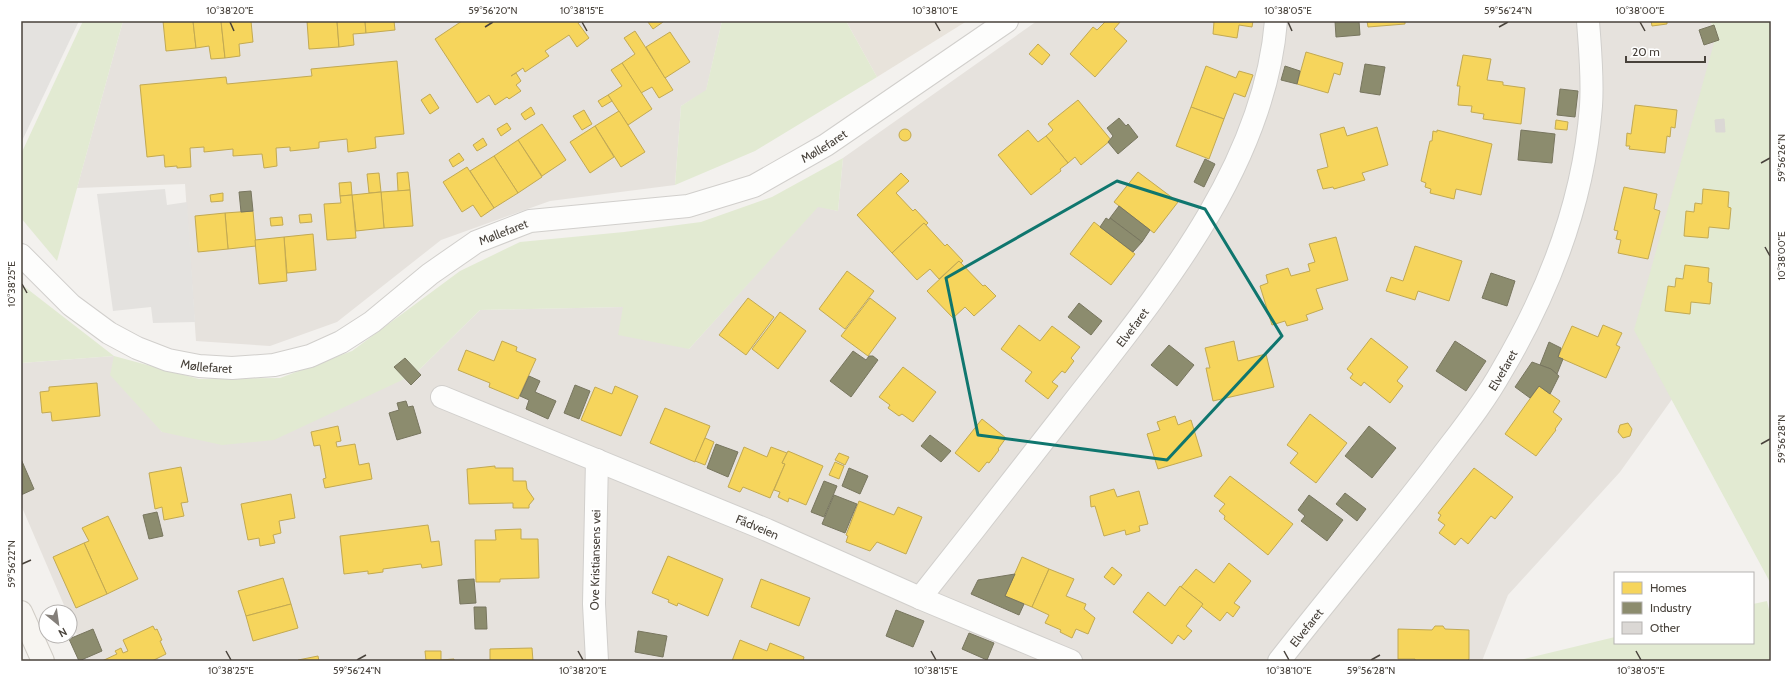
<svg xmlns="http://www.w3.org/2000/svg" width="1792" height="682" font-family="Cabin,sans-serif">
  <style>
    .residential { fill: #e6e2dd }
    .education { fill: #e8e3db }
    .green { fill: #e2ead2 }
    .parking { fill: #e4e2df }
    .homes { fill: #f6d55c; stroke: #c2a952 }
    .industry { fill: #8c8c6e; stroke: #78765f }
    .building { fill: #dbd8d5; stroke: #dbd8d4 }
    .lines { fill: none; stroke-linecap: round; stroke-linejoin: round }
    .minor-casing { stroke: #d1cfcc; stroke-width: 24 }
    .secondary-casing { stroke: #d1cdc6; stroke-width: 24 }
    .minor { stroke: #fdfdfc; stroke-width: 22 }
    .secondary { stroke: #f7f5f1; stroke-width: 22 }
    .marked { fill: none; stroke: #0f766e; stroke-width: 3; stroke-linejoin: round }
    .ticks { fill: none; stroke: #48423b; stroke-width: 1.5 }
    .labels { text-anchor: middle; dominant-baseline: central; stroke-width: 4; stroke-linejoin: round; paint-order: stroke }
    .street-label { font-size: 12px; fill: #48423b; stroke: #fff }
    .neatline { fill: none; stroke: #48423b; stroke-width: 1.5 }
    .ticks-label { font-size: 10px; text-anchor: middle; fill: #48423b }
  </style>
  <rect width="100%" height="100%" fill="#f3f1ee"/>
  <g class="residential">
    <path d="M123,21H722L706,91L681,106L675,185L550,201L441,240L337,322L270,346L196,341L185,184L77,188Z"/>
    <path d="M1037,21H1711L1714,43L1710,346L1620,472L1508,595L1482,661H88L70,618V612H67L21,505V363L114,356L162,432L415,374L480,310L623,307L689,349L818,206L838,211L843,158Z"/>
  </g>
  <path class="education" d="M846,21H967L877,77Z"/>
  <g class="green">
    <path d="M83,21H123L57,261L21,218V154Z"/>
    <path d="M722,21H846L877,77L755,151L675,185L681,106L706,90Z"/>
    <path d="M1711,21H1771V584L1634,330L1714,43Z"/>
    <path d="M843,158L838,211L818,207L689,349L618,335L623,307L480,310L415,374L274,440L222,445L162,432L110,375L114,356L21,363V284L114,356L199,379L280,378L352,351L460,271L520,242L624,232L701,222L772,197Z"/>
    <path d="M1767,601L1771,618V661H1516L1615,637V643H1753V604Z"/>
  </g>
  <g class="parking">
    <path d="M21,21H79L21,143Z"/>
    <path d="M165,189L167,205L187,202L195,322L153,323L151,307L113,311L97,194Z"/>
  </g>
  <g class="homes">
    <path d="M163,21H193L196,48L166,51Z"/>
    <path d="M193,21H221L225,58L211,59L209,46L196,48Z"/>
    <path d="M221,21H251L253,42L239,44L240,56L225,58Z"/>
    <path d="M307,21H337L339,47L309,49Z"/>
    <path d="M337,21H365L366,33L353,34L354,45L339,47Z"/>
    <path d="M365,21H394L395,30L366,33Z"/>
    <path d="M462,21H582L578,23L589,38L577,47L569,35L545,51L549,56L525,72L523,68L511,76L516,73L521,81L516,85L521,91L509,99L507,97L495,105L489,95L477,103L435,39Z"/>
    <path d="M650,21H662L663,22L653,29L648,22Z"/>
    <path d="M1106,21H1121L1114,29L1127,41L1095,77L1070,54L1093,27L1097,30Z"/>
    <path d="M1209,21H1253L1252,27L1239,25L1237,38L1213,34L1214,22Z"/>
    <path d="M1367,21H1405V24L1368,27Z"/>
    <path d="M1651,21H1667V24L1652,26Z"/>
    <path d="M635,31L673,90L659,98L652,87L641,93L622,63L635,54L624,38Z"/>
    <path d="M670,32L690,62L665,78L646,47Z"/>
    <path d="M1038,44L1050,55L1042,65L1029,54Z"/>
    <path d="M1306,52L1343,63L1340,75L1334,73L1328,93L1297,84Z"/>
    <path d="M1463,55L1491,59L1487,80L1503,82V85L1525,88L1521,124L1483,119L1484,114L1471,112L1472,106L1458,105L1460,86H1457Z"/>
    <path d="M397,61L404,134L375,137L376,148L348,152L347,139L319,142V148L290,151V147L276,148L277,166L264,168L262,154L233,156V149L204,152V147L190,148L191,167L177,168V166L165,167L164,155L147,157L140,85L226,77L227,84L312,76L311,69Z"/>
    <path d="M622,63L652,109L628,125L608,95L622,86L611,70Z"/>
    <path d="M1206,66L1236,78L1239,71L1253,75L1245,97L1234,93L1224,119L1191,107Z"/>
    <path d="M430,94L439,108L430,114L421,100Z"/>
    <path d="M608,95L612,101L602,107L598,101Z"/>
    <path d="M1078,100L1111,140L1081,165L1075,157L1068,163L1046,136L1053,130L1048,124Z"/>
    <path d="M1635,105L1677,110L1675,128L1671,127L1670,137L1667,136L1665,153L1629,149L1630,146H1626L1627,133L1631,134Z"/>
    <path d="M531,107L535,114L525,120L521,114Z"/>
    <path d="M1191,107L1224,119L1209,159L1176,146Z"/>
    <path d="M584,110L592,124L582,130L573,116Z"/>
    <path d="M619,111L645,152L621,167L595,126Z"/>
    <path d="M1556,120L1568,122L1567,130L1555,129Z"/>
    <path d="M507,123L511,129L501,136L497,129Z"/>
    <path d="M542,124L566,160L542,176L518,140Z"/>
    <path d="M595,126L614,157L590,173L570,142Z"/>
    <path d="M1344,127L1347,136L1377,127L1388,165L1362,173L1365,180L1334,189L1333,187L1323,189L1317,170L1328,167L1320,134Z"/>
    <circle cx="905" cy="135" r="6"/>
    <path d="M1028,130L1038,142L1046,136L1068,163L1060,169L1061,171L1031,195L998,155Z"/>
    <path d="M1437,130L1492,144L1481,195L1456,189L1454,199L1430,193L1431,189L1425,187L1426,183L1421,181L1430,141H1432L1433,131L1437,132Z"/>
    <path d="M483,138L487,145L477,151L473,145Z"/>
    <path d="M518,140L542,177L518,193L494,156Z"/>
    <path d="M459,153L464,160L453,167L449,160Z"/>
    <path d="M494,156L518,193L494,208L470,171Z"/>
    <path d="M467,167L494,208L481,217L473,205L462,212L443,182Z"/>
    <path d="M408,172L410,190L398,191L397,173Z"/>
    <path d="M1138,172L1178,202L1154,233L1114,202Z"/>
    <path d="M379,173L381,192L369,193L367,174Z"/>
    <path d="M901,173L909,181L896,193L913,211L915,209L928,223L926,225L924,223L892,253L857,215Z"/>
    <path d="M351,182L352,195L340,196L339,183Z"/>
    <path d="M1624,187L1657,194L1654,209L1660,211L1648,259L1618,253L1621,240L1616,239L1618,231L1614,230Z"/>
    <path d="M1703,189L1729,192L1728,207L1731,208L1729,229L1709,227L1708,238L1684,236L1686,211L1694,212L1695,203L1702,204Z"/>
    <path d="M410,190L413,226L384,228L381,192Z"/>
    <path d="M381,192L384,228L356,231L352,195Z"/>
    <path d="M223,193V201L211,202L210,195Z"/>
    <path d="M352,195L356,238L327,240L324,204L341,203L340,196Z"/>
    <path d="M253,211L256,246L228,249L225,213Z"/>
    <path d="M225,213L228,249L198,252L195,216Z"/>
    <path d="M311,214L312,222L300,223L299,215Z"/>
    <path d="M282,217L283,225L271,226L270,218Z"/>
    <path d="M1094,222L1135,254L1111,285L1070,254Z"/>
    <path d="M924,223L945,246L947,244L963,261L961,263L959,261L939,279L930,269L917,280L892,253Z"/>
    <path d="M313,234L316,270L287,273L284,237Z"/>
    <path d="M284,237L287,281L259,284L255,240Z"/>
    <path d="M1336,237L1348,280L1316,289L1323,309L1306,315L1308,320L1287,326L1285,321L1272,325L1260,286L1268,283L1266,275L1288,268L1291,276L1310,271L1308,264L1315,262L1309,244Z"/>
    <path d="M1415,246L1462,261L1449,301L1418,291L1415,300L1386,291L1391,277L1403,281Z"/>
    <path d="M959,261L983,286L985,285L996,296L974,316L965,307L953,318L927,291Z"/>
    <path d="M1685,265L1709,268L1708,282L1712,283L1710,304L1691,302L1690,314L1665,311L1668,286L1675,287L1676,278L1683,279Z"/>
    <path d="M847,271L874,291L845,329L819,309Z"/>
    <path d="M748,298L774,317L746,355L719,335Z"/>
    <path d="M870,298L896,318L868,356L841,336Z"/>
    <path d="M780,312L806,331L778,369L752,349Z"/>
    <path d="M1019,325L1040,341L1052,326L1080,347L1071,358L1074,361L1065,373L1062,371L1052,382L1058,386L1048,399L1025,381L1032,372L1001,349Z"/>
    <path d="M1603,325L1622,333L1616,345L1620,347L1606,378L1558,357L1572,326L1598,337Z"/>
    <path d="M1371,338L1408,367L1397,381L1403,386L1390,403L1364,382L1361,386L1350,378L1353,374L1347,369Z"/>
    <path d="M502,341L517,347L516,351L536,359L518,399L489,387L490,383L458,370L466,350L494,361Z"/>
    <path d="M1234,341L1238,361L1266,354L1274,387L1213,401L1206,368H1210L1205,348Z"/>
    <path d="M903,367L936,392L913,422L902,414L899,416L888,408L890,405L879,397Z"/>
    <path d="M97,383L100,416L52,421L51,412L42,413L40,392L49,391V387Z"/>
    <path d="M615,386L638,396L621,436L581,420L595,387L612,394Z"/>
    <path d="M1539,386L1560,401L1553,412L1562,419L1555,429L1556,430L1536,456L1505,434Z"/>
    <path d="M665,408L710,426L695,462L650,443Z"/>
    <path d="M1310,414L1347,443L1316,483L1290,463L1298,453L1287,445Z"/>
    <path d="M1175,416L1178,425L1191,420L1202,456L1158,469L1147,434L1160,430L1157,422Z"/>
    <path d="M982,419L1006,438L998,449L999,450L989,463L987,462L979,472L955,453Z"/>
    <path d="M1628,423L1632,429L1630,436L1623,438L1618,432L1620,425Z"/>
    <path d="M338,426L341,441L336,442L337,447L355,444L359,465L369,463L372,479L325,488L323,479L326,478L320,445L314,446L311,432Z"/>
    <path d="M705,438L714,442L705,465L695,461Z"/>
    <path d="M744,447L767,457L771,447L787,453L782,463L785,464L770,498L743,487L740,492L728,487Z"/>
    <path d="M788,451L823,466L806,505L789,498L788,502L778,497L780,492L774,490L785,464L782,463Z"/>
    <path d="M839,453L849,457L845,465L835,460Z"/>
    <path d="M835,462L844,466L839,479L829,475Z"/>
    <path d="M495,466V468H513V481H526L527,489L534,499L529,505V508H513V503L469,504L467,469Z"/>
    <path d="M181,467L188,502L181,503L184,516L164,520L162,507L155,509L149,473Z"/>
    <path d="M1474,468L1513,497L1495,519L1491,516L1468,544L1461,538L1455,545L1439,533L1445,525L1438,520L1441,515L1438,513Z"/>
    <path d="M1230,476L1293,524L1268,555L1224,519L1225,516L1219,511L1225,504L1214,496Z"/>
    <path d="M1114,489L1117,497L1139,491L1148,524L1139,526L1140,531L1126,535L1125,530L1104,536L1095,506L1091,507L1090,496Z"/>
    <path d="M291,494L295,518L279,521L281,533L273,535L275,543L260,546L259,538L248,540L241,504Z"/>
    <path d="M859,501L894,515L898,507L922,517L906,554L877,542L870,551L846,542L848,536L846,535Z"/>
    <path d="M108,516L138,579L107,594L84,543L89,541L82,528Z"/>
    <path d="M428,525L431,542L439,541L442,565L422,568L421,564L383,569V572L368,574V571L344,574L340,536Z"/>
    <path d="M521,529V539H538L539,578L500,579V582H476L475,540H496L495,530Z"/>
    <path d="M84,543L107,594L76,608L53,557Z"/>
    <path d="M668,556L723,579L708,616L678,603L677,606L668,602L669,600L652,593Z"/>
    <path d="M1022,557L1049,569L1032,607L1005,596Z"/>
    <path d="M1229,563L1251,581L1234,603L1240,607L1233,617L1227,612L1220,621L1201,606L1203,604L1181,587L1196,569L1214,583Z"/>
    <path d="M1112,567L1122,575L1114,585L1104,577Z"/>
    <path d="M1049,569L1074,579L1066,596L1086,604L1084,609L1095,618L1088,634L1076,629L1072,638L1060,632L1061,630L1045,623L1049,615L1032,607Z"/>
    <path d="M283,578L291,604L246,616L238,591Z"/>
    <path d="M761,579L810,598L799,626L751,607Z"/>
    <path d="M1180,586L1203,604L1186,626L1192,631L1184,640L1178,635L1172,644L1133,612L1148,592L1165,606Z"/>
    <path d="M291,604L298,628L253,641L246,616Z"/>
    <path d="M153,626L155,630L157,629L162,640L160,641L166,654L152,661H102L117,654L115,651L121,648L123,653L128,651L123,640Z"/>
    <path d="M1435,626H1443L1445,629L1469,630V659L1467,661H1415V659H1398V629L1432,630Z"/>
    <path d="M740,640L767,651L770,643L804,657L803,661H732Z"/>
    <path d="M532,648L533,661H490V649Z"/>
    <path d="M425,651H441V660L454,659V661H419H426Z"/>
    <path d="M318,656L319,661H298V660Z"/>
  </g>
  <g class="industry">
    <path d="M1335,21H1359L1360,35L1336,37Z"/>
    <path d="M1714,25L1719,40L1704,45L1699,30Z"/>
    <path d="M1365,64L1385,67L1380,95L1360,92Z"/>
    <path d="M1285,66L1300,71L1297,84L1281,80Z"/>
    <path d="M1560,89L1578,91L1575,117L1557,115Z"/>
    <path d="M1119,118L1126,126L1128,124L1138,137L1118,154L1108,142L1113,136L1107,128Z"/>
    <path d="M1521,130L1555,134L1552,163L1518,160Z"/>
    <path d="M1205,159L1215,164L1204,187L1194,182Z"/>
    <path d="M251,191L253,211L241,212L239,192Z"/>
    <path d="M1119,206L1150,230L1142,242L1110,218Z"/>
    <path d="M1106,218L1109,220L1110,218L1142,242L1133,252L1100,227Z"/>
    <path d="M1491,273L1515,281L1507,306L1482,298Z"/>
    <path d="M1079,303L1102,321L1091,335L1068,317Z"/>
    <path d="M1455,341L1486,361L1466,391L1436,371Z"/>
    <path d="M1549,342L1561,348L1558,357L1563,359L1557,374L1551,369L1540,365Z"/>
    <path d="M1169,345L1194,365L1177,386L1151,365Z"/>
    <path d="M853,351L866,360L869,356H873L878,360L851,397L830,381Z"/>
    <path d="M405,358L421,375L411,385L394,367Z"/>
    <path d="M1532,362L1551,369L1559,376L1550,394L1539,386L1530,398L1515,387Z"/>
    <path d="M529,376L540,381L535,392L556,401L548,419L526,409L529,400L520,396Z"/>
    <path d="M575,385L590,391L579,419L564,413Z"/>
    <path d="M406,401L408,407L413,406L421,433L397,440L389,413L399,410L397,403Z"/>
    <path d="M1369,426L1396,448L1372,478L1345,456Z"/>
    <path d="M930,435L951,451L941,462L921,446Z"/>
    <path d="M716,444L738,452L728,477L707,468Z"/>
    <path d="M21,459L34,489L21,495Z"/>
    <path d="M849,468L868,476L860,494L842,486Z"/>
    <path d="M824,481L837,486L824,517L811,512Z"/>
    <path d="M1345,493L1366,509L1357,521L1336,504Z"/>
    <path d="M834,495L857,504L845,533L822,524Z"/>
    <path d="M1309,495L1343,520L1327,541L1301,521L1305,516L1298,510Z"/>
    <path d="M157,512L163,536L149,539L143,515Z"/>
    <path d="M1015,574L1005,596L1024,604L1019,615L971,594L978,580Z"/>
    <path d="M474,579L476,603L460,604L458,580Z"/>
    <path d="M474,607H486L487,629H475Z"/>
    <path d="M896,610L924,621L913,647L886,636Z"/>
    <path d="M93,629L102,651L79,661L69,639Z"/>
    <path d="M638,631L667,636L663,657L635,652Z"/>
    <path d="M969,633L994,643L987,660L962,649Z"/>
  </g>
  <path class="building" d="M1724,119L1725,132H1716L1715,120Z"/>
  <g class="lines">
    <defs>
      <g id="minor">
        <path id="s1" d="M21,255L71,305L109,333L137,348L168,360L199,366L232,368L274,365L310,356L341,342L372,322L430,274L476,242L530,221L688,206L754,186L826,145L1007,21"/>
        <path id="s2" d="M442,397L767,530L920,598L1071,661"/>
        <path d="M597,460L594,604L597,661"/>
        <path id="s3" d="M920,598C970,535 1020,471 1069,408C1157,295 1264,169 1276,21"/>
        <path id="s4" d="M1279,661C1330,596 1383,533 1433,468C1456,437 1482,406 1501,372C1549,291 1584,200 1591,106C1593,78 1590,49 1588,21"/>
      </g>
      <path id="secondary" d="M21,612L43,661"/>
    </defs>
    <use href="#minor" class="minor-casing"/>
    <use href="#secondary" class="secondary-casing"/>
    <use href="#minor" class="minor"/>
    <use href="#secondary" class="secondary"/>
  </g>
  <path class="marked" d="M1117,181L1205,209L1282,336L1167,460L978,435L946,278Z"/>
  <path class="ticks" d="M230,22L234,31M582,22L587,31M935,22L940,31M1288,22L1292,31M1640,22L1645,31M485,27L493,22M1499,27L1508,22M1761,163L1770,158M1765,247L1770,256M22,284L27,293M1761,444L1770,439M22,564L31,560M226,651L231,660M578,651L583,660M931,651L936,660M1284,651L1289,660M1636,651L1641,660M357,660L366,655M1371,660L1380,655"/>
  <g class="labels">
    <g class="street-label">
      <text stroke="none"><textPath href="#s1" startOffset="895">Møllefaret</textPath></text>
      <text stroke="none"><textPath href="#s1" startOffset="558">Møllefaret</textPath></text>
      <text stroke="none"><textPath href="#s3" startOffset="344">Elvefaret</textPath></text>
      <text stroke="none"><textPath href="#s1" startOffset="222">Møllefaret</textPath></text>
      <text stroke="none"><textPath href="#s4" startOffset="367">Elvefaret</textPath></text>
      <text stroke="none"><textPath href="#s2" startOffset="341">Fådveien</textPath></text>
      <text transform="translate(595 560) rotate(-89)">Ove Kristiansens vei</text>
      <text stroke="none"><textPath href="#s4" startOffset="43">Elvefaret</textPath></text>
    </g>
  </g>
  <rect width="1792" height="682" fill="none" stroke="#ffffff" stroke-width="44"/>
  <rect x="1614" y="572" width="140" height="72" fill="#ffffff" stroke="#b6b3b1"/>
  <rect x="1622" y="582" width="20" height="12" fill="#f6d55c" stroke="#b6b3b1"/>
  <text x="1650" y="592" font-size="12" fill="#48423b">Homes</text>
  <rect x="1622" y="602" width="20" height="12" fill="#8c8c6e" stroke="#b6b3b1"/>
  <text x="1650" y="612" font-size="12" fill="#48423b">Industry</text>
  <rect x="1622" y="622" width="20" height="12" fill="#dbd8d5" stroke="#b6b3b1"/>
  <text x="1650" y="632" font-size="12" fill="#48423b">Other</text>
  <g transform="translate(58 624) rotate(151)"><circle r="19" fill="#ffffff" stroke="#b6b3b1"/>
  <path d="M0-3L7 15L0 10L-7 15Z" fill="#847f7a"/>
  <text y="-6" font-size="11" font-weight="bold" text-anchor="middle" fill="#48423b">N</text>
  </g>
  <path d="M1626 56v6h79v-6" fill="none" stroke="#48423b" stroke-width="2"/>
  <text x="1632" y="56" font-size="12" fill="#48423b" stroke="#ffffff" stroke-width="3" paint-order="stroke">20 m</text>
  <rect x="22" y="22" width="1748" height="638" class="neatline"/>
  <g class="ticks-label">
    <text x="230" y="14">10°38'20"E</text>
    <text x="493" y="14">59°56'20"N</text>
    <text x="582" y="14">10°38'15"E</text>
    <text x="935" y="14">10°38'10"E</text>
    <text x="1288" y="14">10°38'05"E</text>
    <text x="1508" y="14">59°56'24"N</text>
    <text x="1640" y="14">10°38'00"E</text>
    <text transform="translate(1781 158) rotate(-90)" y="4">59°56'26"N</text>
    <text transform="translate(1781 256) rotate(-90)" y="4">10°38'00"E</text>
    <text transform="translate(11 284) rotate(-90)" y="4">10°38'25"E</text>
    <text transform="translate(1781 439) rotate(-90)" y="4">59°56'28"N</text>
    <text transform="translate(11 564) rotate(-90)" y="4">59°56'22"N</text>
    <text x="231" y="674">10°38'25"E</text>
    <text x="357" y="674">59°56'24"N</text>
    <text x="583" y="674">10°38'20"E</text>
    <text x="936" y="674">10°38'15"E</text>
    <text x="1289" y="674">10°38'10"E</text>
    <text x="1371" y="674">59°56'28"N</text>
    <text x="1641" y="674">10°38'05"E</text>
  </g>
</svg>
